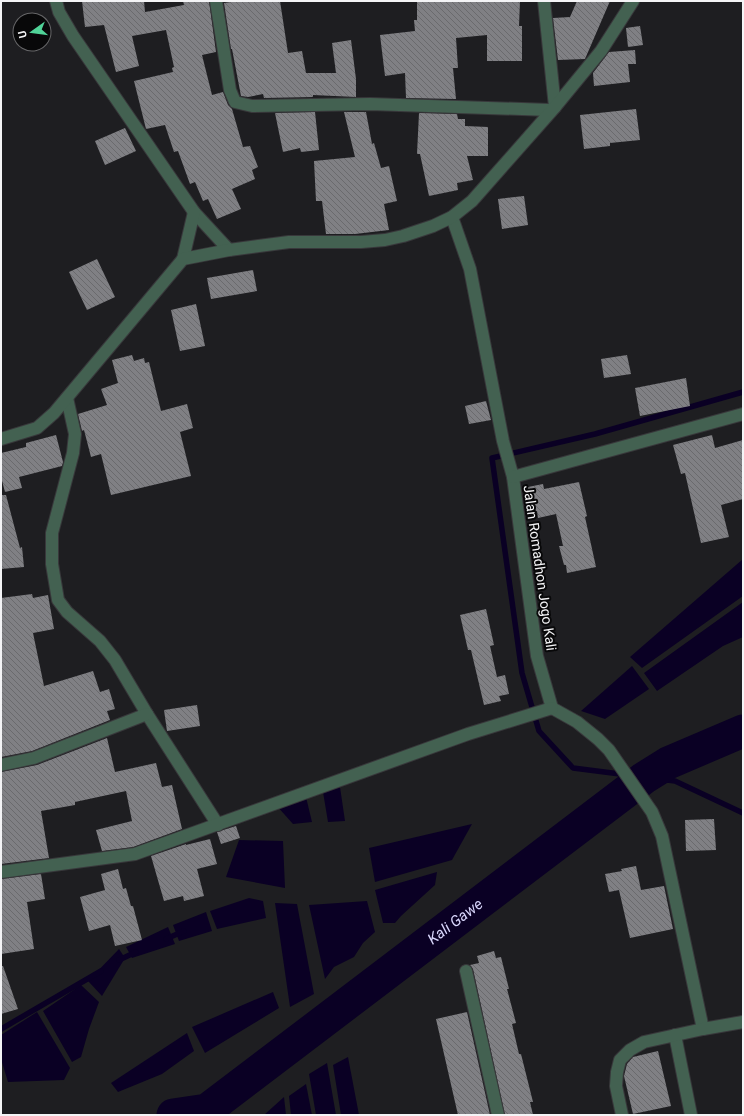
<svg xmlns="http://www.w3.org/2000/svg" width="744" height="1116" font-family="Roboto,sans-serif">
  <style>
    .water { fill: #0a0024 }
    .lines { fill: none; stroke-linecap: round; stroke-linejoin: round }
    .stream { stroke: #0a0024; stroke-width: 5.5 }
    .river { stroke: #0a0024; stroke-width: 33 }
    .building { fill: url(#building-back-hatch) }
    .minor-casing { stroke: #38383b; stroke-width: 14 }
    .minor { stroke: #436151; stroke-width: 12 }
    .labels { text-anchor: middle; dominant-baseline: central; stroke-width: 4; stroke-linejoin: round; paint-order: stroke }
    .street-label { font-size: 14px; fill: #f4f4f6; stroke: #080809 }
    .water-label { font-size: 15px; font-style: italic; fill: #d9d6fc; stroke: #080809 }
  </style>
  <defs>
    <pattern id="building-back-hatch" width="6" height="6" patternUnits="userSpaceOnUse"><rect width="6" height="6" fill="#808084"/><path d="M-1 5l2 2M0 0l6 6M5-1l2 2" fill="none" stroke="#6a6a6d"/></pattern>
  </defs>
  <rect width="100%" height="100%" fill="#1e1e21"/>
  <g class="water">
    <path d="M743,559V596L642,668L630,657Z"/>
    <path d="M743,602V637L723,646L657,691L644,673Z"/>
    <path d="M632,666L649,689L605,719L581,711Z"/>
    <path d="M340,787L345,821L328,822L323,792Z"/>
    <path d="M306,797L312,822L293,824L276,805Z"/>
    <path d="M472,824L452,860L375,882L369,848Z"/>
    <path d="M239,840L283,841L285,888L226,877Z"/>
    <path d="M437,872L435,885L401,916L395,923H383L375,890Z"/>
    <path d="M249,898L263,901L266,918L217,929L210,911Z"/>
    <path d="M367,901L375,932L363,943L354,957L334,967L325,979L309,905Z"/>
    <path d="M275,903L297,904L314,994L290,1007Z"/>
    <path d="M206,912L212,931L179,941L173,925Z"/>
    <path d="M168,927L175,944L132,958L126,947Z"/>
    <path d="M119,949L125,958L102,996L88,981Z"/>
    <path d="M81,985L99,1002L89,1029L81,1057L72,1062L43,1011Z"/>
    <path d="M273,992L279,1008L205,1053L192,1027Z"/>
    <path d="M37,1012L70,1068L64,1080L8,1082L1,1059V1035Z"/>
    <path d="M187,1033L194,1051L162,1074L118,1092L111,1083Z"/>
    <path d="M348,1057L359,1115H341L333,1065Z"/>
    <path d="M327,1063L336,1115H316L309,1074Z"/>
    <path d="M306,1084L312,1115H291L289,1096Z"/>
    <path d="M284,1097L286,1115H264Z"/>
  </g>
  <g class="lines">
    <g class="stream">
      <path d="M743,392L595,434L492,458L522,673L539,731L573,768L675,781L743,813"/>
      <path d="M166,939L184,931"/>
      <path d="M119,960L136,952"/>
      <path d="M1,1029L101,971"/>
    </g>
    <path class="river" id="s1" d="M173,1115L207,1110L644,778L668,763L743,731"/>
  </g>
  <g class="building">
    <path d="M82,1H144L145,12L184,5L183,1H209L216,52L202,55L212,95L223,92L228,105L232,109L243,147L250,146L258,167L252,170L255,179L232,189L241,209L217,219L208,199L203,201L195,182L190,184L178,151L174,152L165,125L146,129L134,81L173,72L172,68L174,67L166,30L132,36L139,66L116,72L104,25L85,27Z"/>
    <path d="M238,1H280L288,53L302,51L306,73H336L332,43L351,40L356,79V97L313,95V97L264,98L263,94L248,97L241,96L232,49H231L224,3Z"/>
    <path d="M417,1H520L519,26H522V61H487V35L456,38L458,68H453L456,99L406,98L405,73L385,76L380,35L415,31L414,20H417Z"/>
    <path d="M577,1H610L585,59L558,60L553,18L570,17Z"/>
    <path d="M640,26L643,45L628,47L626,28Z"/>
    <path d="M635,50L636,64H628L630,82L594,86L593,73L609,52Z"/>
    <path d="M636,109L640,140L610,143V146L584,149L580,115Z"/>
    <path d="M315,112L319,150L301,152L300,148L283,152L275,113Z"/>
    <path d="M344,112H366L372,144L374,143L381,168L389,166L397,201L384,204L389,230L355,234H326L322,201H316L314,161L355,157Z"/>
    <path d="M419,113L457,114L458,119H465V126L488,127V156H467L473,180L457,183L458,190L429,196L420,154H417Z"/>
    <path d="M125,128L136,151L105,165L95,141Z"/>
    <path d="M524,196L528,225L502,229L498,199Z"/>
    <path d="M97,259L115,297L87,310L69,272Z"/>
    <path d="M253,270L257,291L211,299L207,278Z"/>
    <path d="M196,304L205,346L180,351L171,310Z"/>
    <path d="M132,355L134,361L144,358L145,363L149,362L161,411L187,404L193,428L180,432L191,476L111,495L101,454L91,457L84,430L82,431L78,414L107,405L101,389L118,383L112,360Z"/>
    <path d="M627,355L631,374L604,378L601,359Z"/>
    <path d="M686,378L690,406L640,416L635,388Z"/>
    <path d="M486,401L491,420L469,424L465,406Z"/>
    <path d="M56,435L63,462L62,466L19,477L22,488L5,492L1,477V453L26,447V443Z"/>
    <path d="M712,435L715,448L743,440V499L721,505L729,537L701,543L685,473L681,474L673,445Z"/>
    <path d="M579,482L587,516L585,517L596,567L567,573L566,565H564L559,546H563L556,514L538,518L537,511L529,513L523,488L543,484L544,489Z"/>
    <path d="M1,495H6L20,548L22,547L24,567L1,569Z"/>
    <path d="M32,594L33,598L48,595L54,629L33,633L44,686L93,671L100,692L109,689L115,709L107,711L110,720L32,751L1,757V598Z"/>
    <path d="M486,609L494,645L490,646L497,677L505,675L509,694L499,696L501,701L484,705L471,650H468L460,615Z"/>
    <path d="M197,705L200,726L167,731L164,710Z"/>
    <path d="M107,738L115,772L156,763L162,787L172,785L182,829L133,847L102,851L96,830L132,821L126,791L75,802V805L41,811L49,858L1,864V772L37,765Z"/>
    <path d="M714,819L716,850L686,851L685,820Z"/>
    <path d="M236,826L240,838L221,844L217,832Z"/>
    <path d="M210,839L217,864L197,869L204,896L184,901L183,896L164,901L151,856L186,844V845Z"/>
    <path d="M636,866L641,890L664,886L673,929L630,938L619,890L609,892L605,874L622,871L621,869Z"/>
    <path d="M118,869L123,889L126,888L131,906H133L142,940L115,946L110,925L89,931L80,897L105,890L101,874Z"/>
    <path d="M41,874L45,899L27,902L34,949L1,954V879Z"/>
    <path d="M494,951L496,958L501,957L509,989H507L516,1023L512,1024L519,1054H521L533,1102H530L533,1115H505L473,969L470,965L479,963L477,956Z"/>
    <path d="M1,966H3L18,1009L1,1014Z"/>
    <path d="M467,1012L490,1115H458L436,1019Z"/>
    <path d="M658,1051L671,1106L633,1114L624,1076L627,1064L633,1057Z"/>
  </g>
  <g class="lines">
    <defs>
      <g id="minor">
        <path d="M56,1L59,12L73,36L194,212L229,250"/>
        <path d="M216,1L230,90L235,102L252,106L370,104L550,110"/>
        <path d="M544,1L555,107"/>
        <path d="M452,217L470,269L503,441L513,477L537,656L552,708L577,722L598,739L609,750L652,812L662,836L703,1029"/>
        <path d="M183,259L194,212"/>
        <path d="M67,398L75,434L73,453L52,533V564L58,600L67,612L100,641L115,660L147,714L218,825"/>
        <path d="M1,439L37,428L54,413L183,259L229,250L289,242H361L385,240L403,236L433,226L452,217L472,201L555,107L601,51L633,1"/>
        <path d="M513,477L743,414"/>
        <path d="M1,765L34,758L147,714"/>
        <path d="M1,872L135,854L468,734L552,708"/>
        <path d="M466,971L498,1115"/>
        <path d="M675,1035L691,1115"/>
        <path d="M622,1115L616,1086L617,1072L620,1060L630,1050L644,1042L703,1029L743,1022"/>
      </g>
    </defs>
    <use href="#minor" class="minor-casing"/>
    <use href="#minor" class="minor"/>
  </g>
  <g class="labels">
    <g class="street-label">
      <text transform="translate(540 568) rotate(82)">Jalan Romadhon Jogo Kali</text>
    </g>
    <g class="water-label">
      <text stroke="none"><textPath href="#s1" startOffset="346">Kali Gawe</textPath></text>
    </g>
  </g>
  <rect width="744" height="1116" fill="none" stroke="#f4f4f6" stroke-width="4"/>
  <g transform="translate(32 32) rotate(256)"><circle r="19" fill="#080809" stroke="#666668"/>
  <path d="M0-3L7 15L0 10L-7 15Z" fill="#50d398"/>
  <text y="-6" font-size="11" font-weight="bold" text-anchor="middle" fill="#f4f4f6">U</text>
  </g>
</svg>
